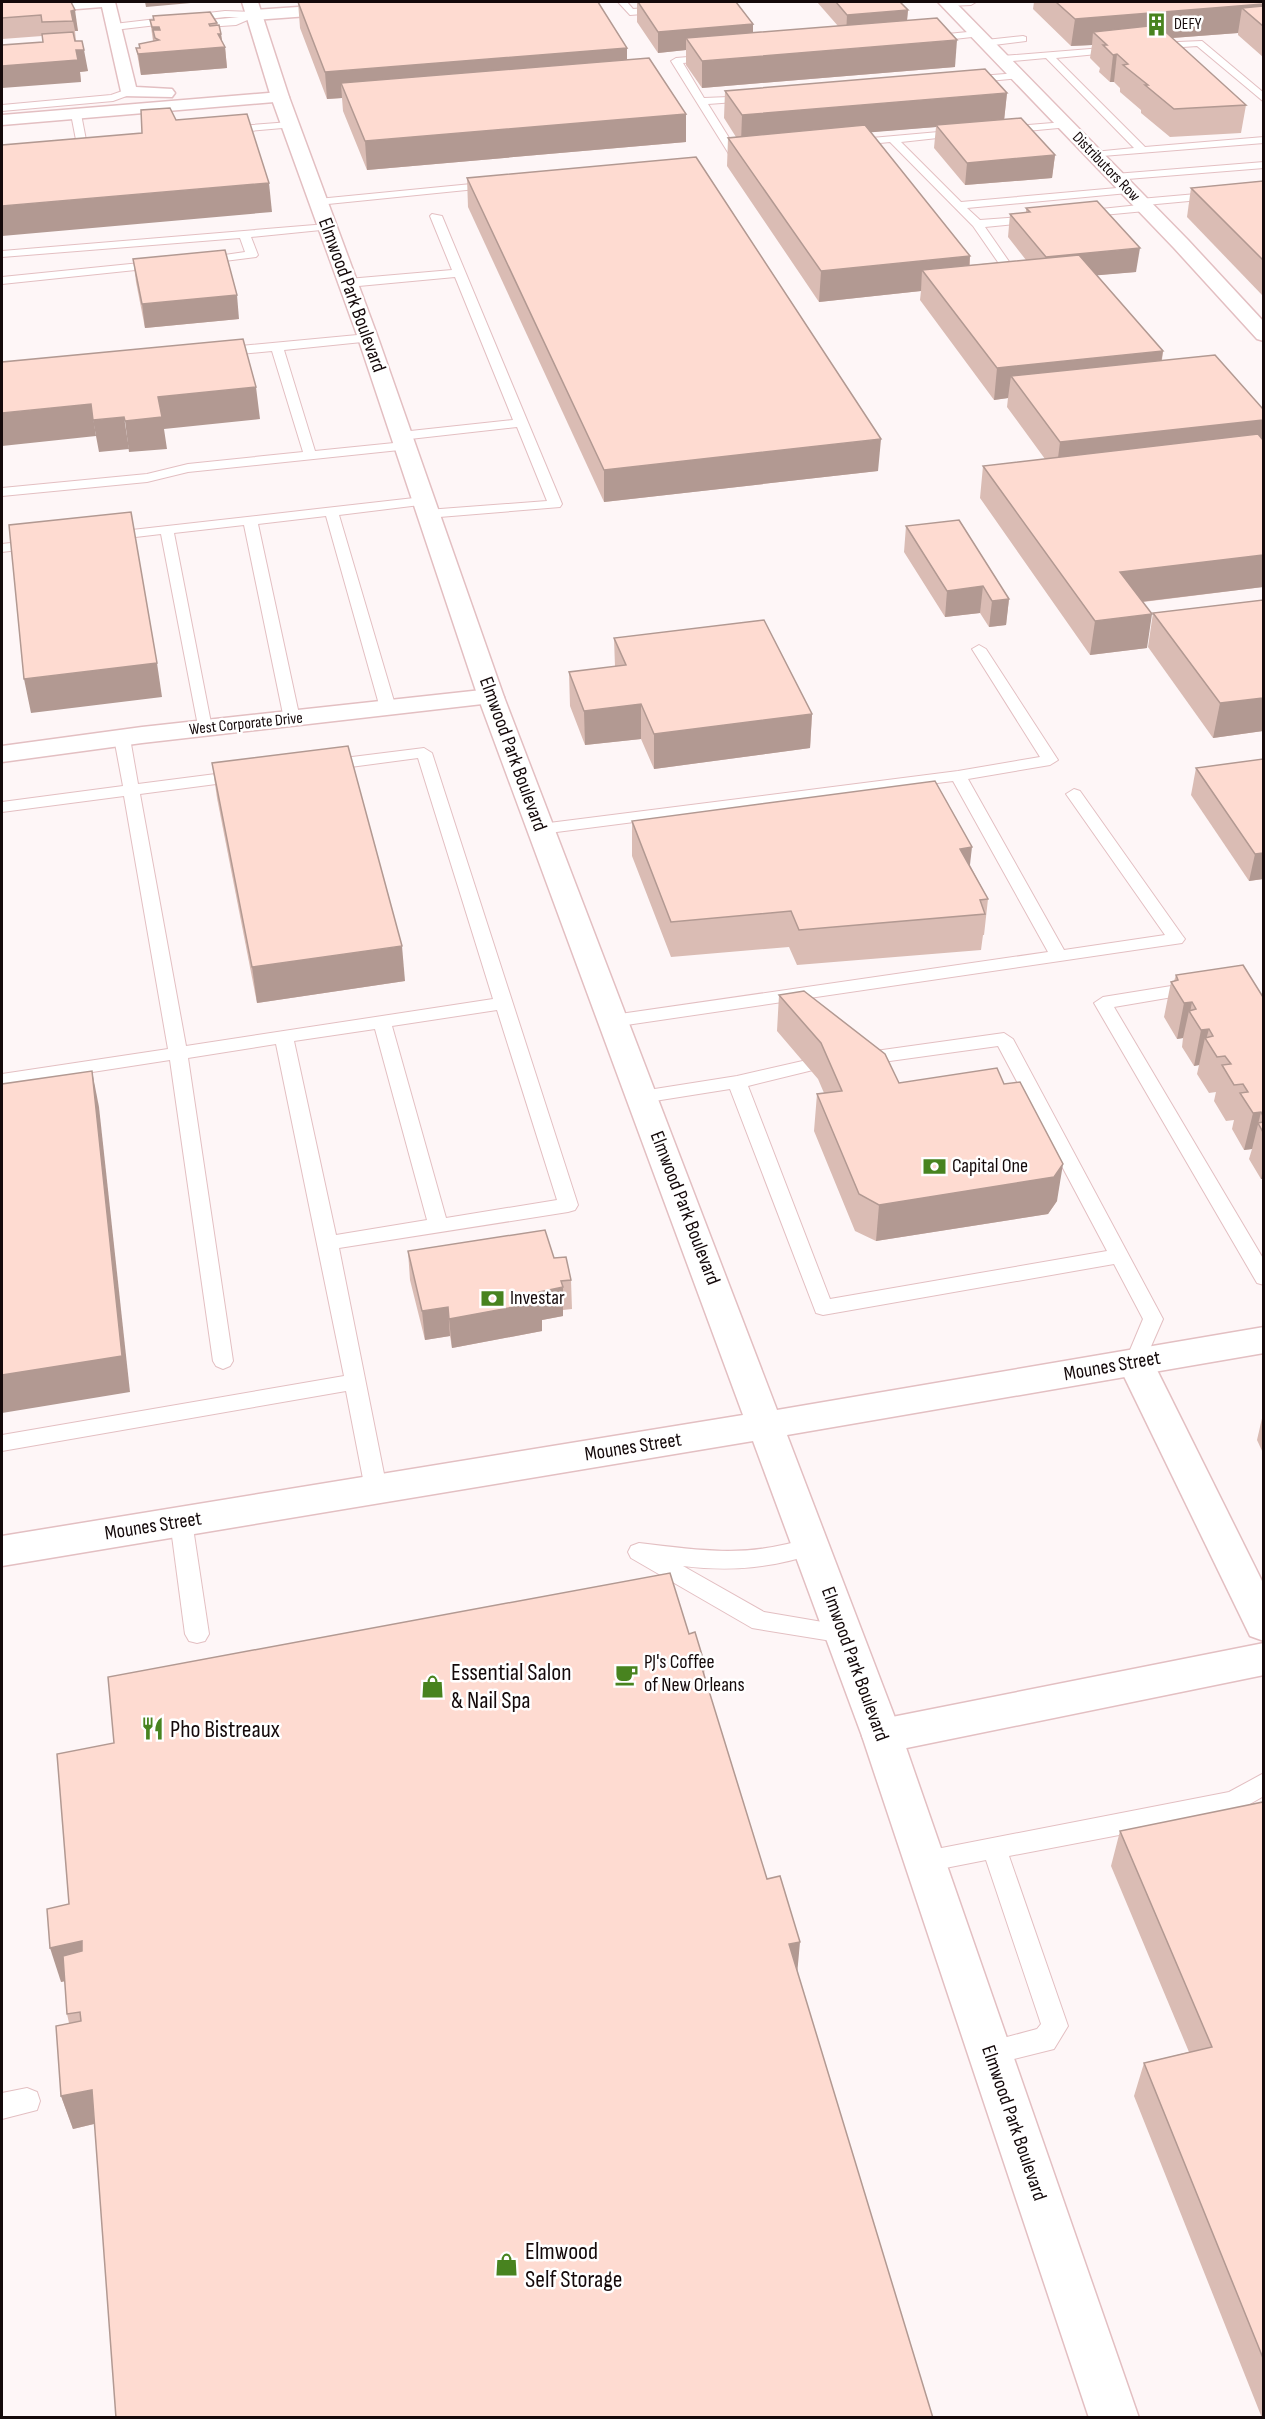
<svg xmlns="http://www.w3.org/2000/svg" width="1265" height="2419" font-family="'Sofia Sans Condensed',sans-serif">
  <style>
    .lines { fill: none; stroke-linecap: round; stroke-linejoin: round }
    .lane-casing { stroke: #e3bfc2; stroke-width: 2 }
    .street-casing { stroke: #e3bfc2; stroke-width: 3 }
    .secondary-casing { stroke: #e3bfc2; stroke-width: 3 }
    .lane { fill: #fff; fill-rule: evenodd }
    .street { fill: #fff; fill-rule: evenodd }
    .secondary { fill: #fff; fill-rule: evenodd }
    .wall { fill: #dabcb4 }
    .shaded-wall { fill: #b29992 }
    .building { fill: #fedbd1; stroke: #b29992; stroke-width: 1.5 }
    .labels { text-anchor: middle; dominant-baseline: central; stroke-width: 5; stroke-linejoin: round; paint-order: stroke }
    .far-poi-label { font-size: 16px; fill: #14090a; stroke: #fff; text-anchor: start }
    .far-street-label { font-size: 16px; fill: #14090a; stroke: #fff }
    .street-label { font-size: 20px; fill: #14090a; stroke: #fff }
    .poi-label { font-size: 20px; fill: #14090a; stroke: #fff; text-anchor: start }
    .near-poi-label { font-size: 24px; fill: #14090a; stroke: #fff; text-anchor: start }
  </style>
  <rect width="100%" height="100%" fill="#fef6f7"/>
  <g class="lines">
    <defs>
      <g id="lane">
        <path d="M618,2H627L633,9L698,4V2H706L710,6L705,9L630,15Z"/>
        <path d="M944,2H976L971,5L948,6Z"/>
        <path d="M225,11L254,12L259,15L236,25L191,28L186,25L191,22L239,17H225L114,30L109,27L114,24Z"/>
        <path d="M978,31L983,34L981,36L927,42L922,39L927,36Z"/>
        <path d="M1023,36L1026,37V41L986,46L981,43L986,40Z"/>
        <path d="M1202,41L1264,93V102L1197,46L1154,49L1149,46L1154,43Z"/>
        <path d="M1115,47L1118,48V52L1056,58L1145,147L1264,137V143L1090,157V153L1094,152L1134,148L1046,58L1002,62L997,59L1002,56Z"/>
        <path d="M713,55L717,56V60L683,63L704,98L753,96V100L749,101L708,104L736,149H752V153L729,154L671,61L676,58Z"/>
        <path d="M1018,73L1023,76L1022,78L967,83L962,80L967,77Z"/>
        <path d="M128,89L133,92L132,94L113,101L2,111V105L111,95Z"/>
        <path d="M76,111L81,114L86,140H106V144L77,145L71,114Z"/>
        <path d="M290,122L295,125L294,127L227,133L222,130L227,127Z"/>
        <path d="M1065,122L1069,123V127L1005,133L1000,130L1005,127Z"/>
        <path d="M961,130L965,131V135L901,142L961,202L1128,187L1134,190L1128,193L967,208L980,220L1035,216L1041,219L1035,222L985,227L1019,276L1009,278L973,226L890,142L849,146L844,143L849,140Z"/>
        <path d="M1264,162V168L1115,180L1110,177L1115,174Z"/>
        <path d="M492,182L498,185L496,187L318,205L312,202L318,199Z"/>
        <path d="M1264,188V194L1146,205L1151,208L1145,211L1082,217L1076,214L1082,211L1139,205L1134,202L1140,199Z"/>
        <path d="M432,214L442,216L562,504L560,507L427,518L420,514L427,510L547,501L517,427L401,440L394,436L401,432L513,420L455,277L348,287L342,283L348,279L452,270L430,216Z"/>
        <path d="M327,224L333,227L331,229L251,237L258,255L256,257L201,264L195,261L197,259L245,252L240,238L2,257V251Z"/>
        <path d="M160,261L166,265L164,267L2,284V277Z"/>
        <path d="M368,334L372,335V341L284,350L315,451L404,442L409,443V449L188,472L147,482L2,496V488L147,474L188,464L303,452L272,351L219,356L213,352L219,348Z"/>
        <path d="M423,497L428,498V504L339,515L396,708L388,713L380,708L326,516L258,524L300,719L292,724L284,719L244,525L174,533L212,728L204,733L199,731L161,534L110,540L105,539V533Z"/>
        <path d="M36,540L41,541V547L2,552V544Z"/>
        <path d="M979,645L986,649L1058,760L1050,765L968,779L1064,950L1165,935L1066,794L1074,789L1080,791L1182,935L1185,939L1182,943L613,1027L607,1025L604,1021L613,1015L1048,952L953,781L541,834L533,829L541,824L958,771L1040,757L972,649Z"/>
        <path d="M122,733L130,738L138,784L239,771L247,776L239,781L140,794L186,1046L493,999L418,758L328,770L320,765L328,760L424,748L432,753L578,1205L575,1210L568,1212L339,1248L387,1489L384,1495L376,1497L368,1495L365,1489L346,1391L2,1451V1435L344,1376L276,1044L188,1058L233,1361L230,1366L223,1369L216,1366L213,1361L170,1060L2,1086V1074L168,1049L124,796L2,812V802L123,786L114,738ZM497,1010L557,1200L446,1218L392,1026ZM375,1029L427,1220L336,1235L294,1041Z"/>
        <path d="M1196,982L1202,984L1205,988L1202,992L1114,1007L1264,1260V1285L1257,1283L1094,1003L1103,997Z"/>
        <path d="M1004,1033L1013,1039L1163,1319L1142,1367L1135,1370L1128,1367L1125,1362L1143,1319L1114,1264L823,1315L816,1313L730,1089L642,1103L635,1101L633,1097L635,1093L642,1091L737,1076L807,1060L813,1062L816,1066L813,1070L748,1086L830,1299L1107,1251L998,1046L861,1065L852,1059L861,1053Z"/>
        <path d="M181,1512L189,1515L192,1521L209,1634L205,1641L197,1643L189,1641L185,1634L170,1521L173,1515Z"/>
        <path d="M812,1537L820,1540L823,1546L820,1552C773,1568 732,1572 683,1566L764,1612L852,1627L856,1634L852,1641L844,1643L752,1628L631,1558L628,1552L631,1546L639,1543C705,1551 748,1558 812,1537Z"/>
        <path d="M1264,1773V1796L1234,1813L1009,1856L1068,2026L1054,2049L990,2065L981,2062L977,2053L981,2044L1037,2029L1041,2024L986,1860L925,1872L916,1869L913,1861L916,1853L1229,1792Z"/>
        <path d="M27,2088L37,2092L40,2101L37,2110L2,2119V2093Z"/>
      </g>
      <g id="street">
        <path d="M46,2H115L136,87L172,89L175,93L172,97L122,96L102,7L2,15V5Z"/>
        <path d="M372,2H439L431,7L254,20L246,15L254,10Z"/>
        <path d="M938,2H955L1188,240L1264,322V341L1257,339L1174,248Z"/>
        <path d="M280,92L286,93L289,97L286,101L2,125V115Z"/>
        <path d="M491,689L500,692L504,697L500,702L142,743L2,762V746L142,727Z"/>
        <path d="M1135,1349L1147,1353L1153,1362L1264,1585V1641L1250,1636L1117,1362L1123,1353Z"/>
        <path d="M1264,1643V1675L882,1753L868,1748L862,1736L868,1724L882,1719Z"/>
      </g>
      <path id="secondary" d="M242,2H258L289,97L377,335L504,697L777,1410L1264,1327V1353L787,1435L902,1736L1139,2418H1089L862,1736L753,1441L2,1566V1536L743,1415L478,697L357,335L271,97Z"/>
    </defs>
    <use href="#lane" class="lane-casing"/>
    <use href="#street" class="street-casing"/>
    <use href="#secondary" class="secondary-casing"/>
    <use href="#lane" class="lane"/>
    <use href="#street" class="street"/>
    <use href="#secondary" class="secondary"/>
  </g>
  <g class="wall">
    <path d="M2,2H71L78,31H75L76,41L88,71L80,72L81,82L42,36L2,39Z"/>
    <path d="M298,2L627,48V60L686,114V142L367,170L343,111L342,98L327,99L300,28Z"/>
    <path d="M637,2L753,24V33L838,26L817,2H900L908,10L907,20L955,67L702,88L686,65V50L658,53L637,22Z"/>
    <path d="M1034,2H1263V57L1238,35V33L1172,38L1246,105L1241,133L1170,137L1141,113V110L1120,92V88L1114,82H1110L1099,72L1100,68L1090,58L1092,45L1071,46L1033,9Z"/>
    <path d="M150,20L217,23L221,34L222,42L225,47L227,68L141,75L136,48H139L153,41Z"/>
    <path d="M725,91L1007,93L1004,120L1055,155L1052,178L965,185L934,148L936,127L870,132L970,256V265L1026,260L1008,237L1010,214L1026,213V208L1136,272L1097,275L1163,351L1162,360L1263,587L1143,602L1147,648L1090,655L980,498L983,466L1045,459L1007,407L1008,398L994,400L920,300L921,291L819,302L727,166L728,138L736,137L724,118Z"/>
    <path d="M467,178L878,471L604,502L468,207Z"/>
    <path d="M1263,181V296L1187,217L1191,188Z"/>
    <path d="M133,259L239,319L145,328L136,282Z"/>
    <path d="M906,526L1009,599L1006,625L989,627L980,613L945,617L904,552Z"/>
    <path d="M1263,600V731L1213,738L1148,647L1153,613Z"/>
    <path d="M614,638L812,714L810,748L654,769L641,739L585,745L570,706L569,672L615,667Z"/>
    <path d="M1263,759V879L1249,881L1191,795L1196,768Z"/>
    <path d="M212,763L405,981L257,1003L217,798Z"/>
    <path d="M632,821L970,865L988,899L984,935H983L981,950L797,965L789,947L671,957L632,856Z"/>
    <path d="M1176,975L1263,997V1179H1261L1249,1159L1252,1149L1244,1150L1232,1129L1234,1120L1226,1121L1214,1101L1216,1092L1209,1093L1197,1074L1199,1065L1194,1066L1182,1047L1183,1038L1177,1039L1164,1017L1171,982L1174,981Z"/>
    <path d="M779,995L1057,1201L1048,1214L876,1241L855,1231L814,1131L817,1094L824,1093L818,1079L777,1031Z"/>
    <path d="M408,1251L554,1258L571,1280L572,1309L563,1310V1316L542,1320V1331L452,1348L450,1336L425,1340L410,1280Z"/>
    <path d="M1263,1414V1453L1257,1440Z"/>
    <path d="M689,1634L705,1665L704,1676L94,2124L73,2129L61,2096L69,2023L67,2014L65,1981L61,1982L69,1904Z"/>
    <path d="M1263,1802V2418H1262L1134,2096L1144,2063L1189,2052L1111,1866L1120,1831Z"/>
  </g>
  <g class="shaded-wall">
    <path d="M145,2H202L146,7Z"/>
    <path d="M1263,4V26L1242,8L1238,33L1106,43L1093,32L1092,45L1071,46L1075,19Z"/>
    <path d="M75,10L78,31H75L71,11Z"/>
    <path d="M908,10L906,31L846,36L847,15Z"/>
    <path d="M753,24V45L686,38V50L658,53V32Z"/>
    <path d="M152,27H159L162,48L153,30L155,48Z"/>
    <path d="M218,34H221L223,47H225L227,68L141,75L138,54Z"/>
    <path d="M957,40L955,67L702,88V61Z"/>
    <path d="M627,48V75L341,83L342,98L327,99L325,72Z"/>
    <path d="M76,50H84L88,71L80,72L81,82L2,88V66Z"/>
    <path d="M1117,54L1114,82H1110L1113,55Z"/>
    <path d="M1007,93L1004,121L936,125V127L741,143L742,115Z"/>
    <path d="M686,114V142L367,170L365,141Z"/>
    <path d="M1055,155L1052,178L965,185L967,163Z"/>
    <path d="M269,183L272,212L2,236V206Z"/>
    <path d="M1140,248L1136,272L1043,280L1046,257Z"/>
    <path d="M970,256L967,286L922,270L921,291L819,302L821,271Z"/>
    <path d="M237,295L239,319L145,328L142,304Z"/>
    <path d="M1163,351L1158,382L1011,376L1008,398L994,400L997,368Z"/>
    <path d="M256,387L260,419L164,429L167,449L129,452L125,421L158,397Z"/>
    <path d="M91,404L96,436L2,446V413Z"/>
    <path d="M124,417L129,449L99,452L93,420Z"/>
    <path d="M1263,420V452L1056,474L1060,442Z"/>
    <path d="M881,439L878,471L604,502V470Z"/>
    <path d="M1263,555V587L1115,605L1120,572Z"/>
    <path d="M983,586L980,613L945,617L947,591Z"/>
    <path d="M1009,599L1006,625L989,627L992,601Z"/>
    <path d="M1152,614L1147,648L1090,655L1095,621Z"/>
    <path d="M157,663L162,697L31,713L24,679Z"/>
    <path d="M1263,698V731L1213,738L1220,703Z"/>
    <path d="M641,704V739L585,745L584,711Z"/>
    <path d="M812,714L810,748L654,769V734Z"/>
    <path d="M972,847L968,882L960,849Z"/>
    <path d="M1263,853V879L1249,881L1255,854Z"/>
    <path d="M402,946L405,981L257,1003L252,967Z"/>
    <path d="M1192,1002L1190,1013L1189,1011L1183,1038L1177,1039L1184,1003Z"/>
    <path d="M1209,1029L1206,1040L1205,1038L1199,1065L1194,1066L1201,1030Z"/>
    <path d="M92,1071L99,1107L130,1392L2,1413V1375Z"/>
    <path d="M1261,1112L1252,1149L1244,1150L1253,1113Z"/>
    <path d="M1063,1164L1057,1201L1048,1214L876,1241L879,1205Z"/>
    <path d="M1263,1169V1179H1261Z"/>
    <path d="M563,1287V1316L542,1320V1331L452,1348L449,1319L539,1292Z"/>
    <path d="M448,1307L450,1336L425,1340L422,1311Z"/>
    <path d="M82,1941L92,1975L61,1982L50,1948Z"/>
    <path d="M800,1942L797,1975L789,1944Z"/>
    <path d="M92,2090L102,2122L73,2129L61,2096Z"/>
  </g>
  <g class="building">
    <path d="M2,2H71L75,10L71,11L73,21L42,22L41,15L2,18Z"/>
    <path d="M298,2H598L627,48L325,72Z"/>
    <path d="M638,2H736L753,24L658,32Z"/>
    <path d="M836,2H900L908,10L847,15Z"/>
    <path d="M1056,2H1263V4L1075,19Z"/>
    <path d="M1263,6V26L1242,8Z"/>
    <path d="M210,12L217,23L209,24L210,26L219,25L221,34H218L225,47L138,54L136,48H140L139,44L159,40L155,38L153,30H160L159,27H152L150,20H154L153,16Z"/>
    <path d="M937,18L957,40L702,61L686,38Z"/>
    <path d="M1158,25L1246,105L1174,109L1145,85H1148L1123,65L1128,64L1117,54L1113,55L1103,45H1107L1093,32Z"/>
    <path d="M73,32L75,41H82L84,50H76L78,60L2,66V45L43,42L42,34Z"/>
    <path d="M649,58L686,114L365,141L341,83Z"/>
    <path d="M985,69L1007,93L742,115L725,91Z"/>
    <path d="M170,108L176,120L247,114L269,183L2,206V145L142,133L141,110Z"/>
    <path d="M1021,118L1055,155L967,163L936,125Z"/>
    <path d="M865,125L970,256L821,271L728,138Z"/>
    <path d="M696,157L881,439L604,470L467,178Z"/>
    <path d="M1263,181V260L1191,188Z"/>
    <path d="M1097,201L1140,248L1046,257L1010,214L1030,212L1026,208Z"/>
    <path d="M225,250L237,295L142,304L133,259Z"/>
    <path d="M1079,255L1163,351L997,368L922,270Z"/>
    <path d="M243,339L256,387L158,397L162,417L125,421L124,417L93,420L91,404L2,413V362Z"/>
    <path d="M1215,355L1263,409V420L1060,442L1011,376Z"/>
    <path d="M1258,434L1263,440V555L1120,572L1152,614L1095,621L983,466Z"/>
    <path d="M131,512L157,663L24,679L9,525Z"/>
    <path d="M959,520L1009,599L992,601L983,586L947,591L906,526Z"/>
    <path d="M1263,600V698L1220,703L1153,613Z"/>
    <path d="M764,620L812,714L654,734L641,704L584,711L569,672L626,665L614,638Z"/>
    <path d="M348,746L402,946L252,967L212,763Z"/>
    <path d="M1263,759V853L1255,854L1196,768Z"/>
    <path d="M935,781L972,847L960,849L988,899L980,900L985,914L799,930L791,911L671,922L632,821Z"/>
    <path d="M1243,965L1263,997V1116L1261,1112L1253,1113L1240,1093L1248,1092L1243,1084L1234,1085L1222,1065L1231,1064L1225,1056L1217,1057L1205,1038L1213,1036L1209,1029L1201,1030L1189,1011L1196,1009L1192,1002L1184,1003L1171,982L1178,980L1176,975Z"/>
    <path d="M804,991L885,1054L899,1083L997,1068L1004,1084L1020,1082L1063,1164L1054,1177L879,1205L859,1194L817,1094L842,1091L821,1043L779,995Z"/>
    <path d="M92,1071L122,1356L2,1375V1084Z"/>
    <path d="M1263,1122V1132L1258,1123Z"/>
    <path d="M545,1230L554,1258L566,1257L571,1280L561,1281L563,1287L539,1292L541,1302L449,1319L448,1307L422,1311L408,1251Z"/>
    <path d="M670,1573L689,1634L695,1632L705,1665H701L767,1879L780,1876L800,1942L789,1944L933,2418H116L92,2090L61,2096L56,2026L81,2021L80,2012L67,2014L63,1956L82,1951V1941L50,1948L47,1909L69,1904L57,1754L114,1743L108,1677Z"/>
    <path d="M1263,1802V2358L1144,2063L1212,2047L1120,1831Z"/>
  </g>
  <defs>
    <symbol id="building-bare" viewBox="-9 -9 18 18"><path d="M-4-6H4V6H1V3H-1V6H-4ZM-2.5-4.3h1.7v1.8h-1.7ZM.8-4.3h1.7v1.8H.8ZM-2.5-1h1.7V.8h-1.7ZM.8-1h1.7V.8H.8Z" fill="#48831f" stroke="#fff" stroke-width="2.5" paint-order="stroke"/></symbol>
    <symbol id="bank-bare" viewBox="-9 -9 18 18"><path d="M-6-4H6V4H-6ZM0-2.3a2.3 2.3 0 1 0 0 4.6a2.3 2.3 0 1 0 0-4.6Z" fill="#48831f" stroke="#fff" stroke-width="2.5" paint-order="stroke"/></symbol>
    <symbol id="cafe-bare" viewBox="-9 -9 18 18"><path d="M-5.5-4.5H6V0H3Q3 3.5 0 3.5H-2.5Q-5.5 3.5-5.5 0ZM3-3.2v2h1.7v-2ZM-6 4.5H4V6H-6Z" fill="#48831f" stroke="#fff" stroke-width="2.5" paint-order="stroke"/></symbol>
    <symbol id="shop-bare" viewBox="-9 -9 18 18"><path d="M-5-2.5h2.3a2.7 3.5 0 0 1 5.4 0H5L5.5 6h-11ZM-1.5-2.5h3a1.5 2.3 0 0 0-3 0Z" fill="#48831f" stroke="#fff" stroke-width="2.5" paint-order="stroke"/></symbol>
    <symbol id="restaurant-bare" viewBox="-9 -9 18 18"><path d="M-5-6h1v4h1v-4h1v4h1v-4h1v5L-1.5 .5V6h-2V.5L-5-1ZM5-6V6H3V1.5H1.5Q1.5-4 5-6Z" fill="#48831f" stroke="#fff" stroke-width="2.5" paint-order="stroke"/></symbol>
  </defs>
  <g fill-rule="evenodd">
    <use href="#building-bare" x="1140" y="8" width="33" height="33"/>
    <use href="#bank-bare" x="918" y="1150" width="33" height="33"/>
    <use href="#bank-bare" x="476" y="1282" width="33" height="33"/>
    <use href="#cafe-bare" x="610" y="1658" width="33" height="33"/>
    <use href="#shop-bare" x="416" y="1670" width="33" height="33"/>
    <use href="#restaurant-bare" x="136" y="1712" width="33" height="33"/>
    <use href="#shop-bare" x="490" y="2248" width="33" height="33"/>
  </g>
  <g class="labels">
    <g class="far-poi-label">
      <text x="1174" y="24">DEFY</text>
    </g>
    <g class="far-street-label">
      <text transform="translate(1106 167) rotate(46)">Distributors Row</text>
      <text transform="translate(246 724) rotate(-6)">West Corporate Drive</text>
    </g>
    <g class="street-label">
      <text transform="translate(352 295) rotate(70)">Elmwood Park Boulevard</text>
      <text transform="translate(513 754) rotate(70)">Elmwood Park Boulevard</text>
      <text transform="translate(685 1208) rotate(69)">Elmwood Park Boulevard</text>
      <text transform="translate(1112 1366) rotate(-10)">Mounes Street</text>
      <text transform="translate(633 1447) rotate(-9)">Mounes Street</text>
      <text transform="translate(153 1526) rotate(-9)">Mounes Street</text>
      <text transform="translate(855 1664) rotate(70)">Elmwood Park Boulevard</text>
      <text transform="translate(1014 2123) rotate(71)">Elmwood Park Boulevard</text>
    </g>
    <g class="poi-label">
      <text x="952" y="1166">Capital One</text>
      <text x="510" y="1298">Investar</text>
      <text x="644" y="1662">PJ's Coffee<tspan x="644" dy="23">of New Orleans</tspan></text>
    </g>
    <g class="near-poi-label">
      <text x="451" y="1672">Essential Salon<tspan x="451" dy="28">&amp; Nail Spa</tspan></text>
      <text x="170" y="1729">Pho Bistreaux</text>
      <text x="525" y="2251">Elmwood<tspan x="525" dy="28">Self Storage</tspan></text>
    </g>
  </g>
  <rect width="1265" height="2419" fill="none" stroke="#14090a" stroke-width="6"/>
</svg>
